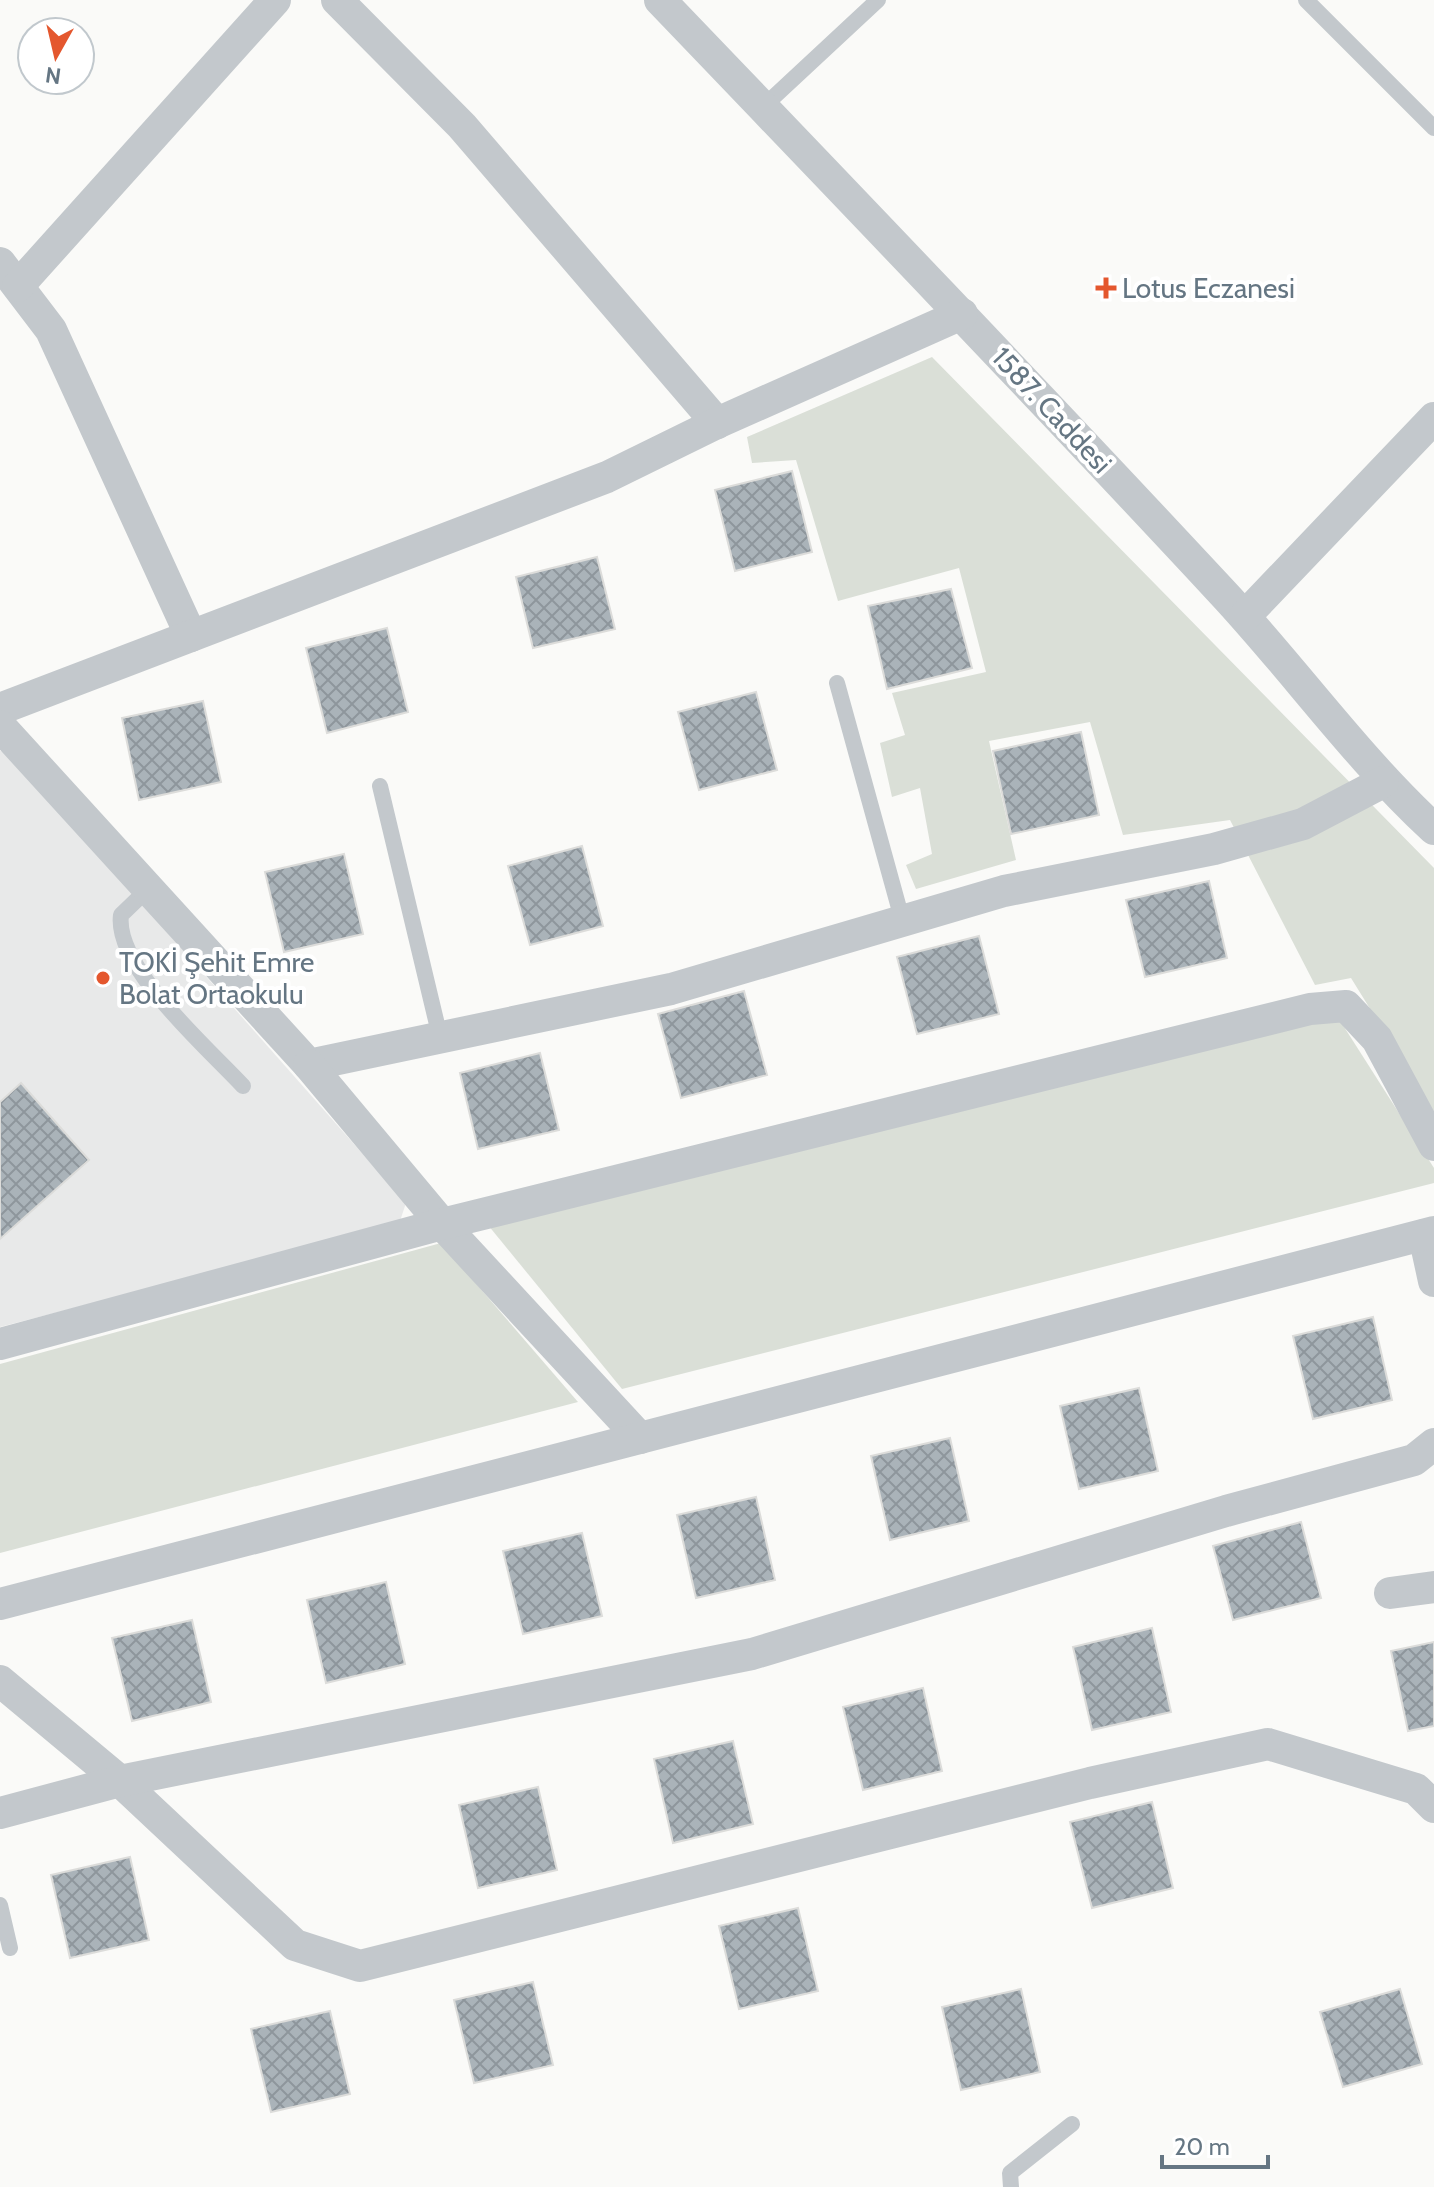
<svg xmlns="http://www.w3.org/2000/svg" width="1434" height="2187" font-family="Cabin,sans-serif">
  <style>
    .built { fill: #e8e9e9 }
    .green { fill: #dadfd7 }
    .building { fill: url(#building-cross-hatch); stroke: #dcdcda; stroke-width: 2 }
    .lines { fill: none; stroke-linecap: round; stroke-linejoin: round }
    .service { stroke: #c3c8cc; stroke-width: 16 }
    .minor { stroke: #c3c8cc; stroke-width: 32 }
    .poi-dot { fill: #e4572e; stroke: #fff; stroke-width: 3 }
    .labels { text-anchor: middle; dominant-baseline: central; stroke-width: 8; stroke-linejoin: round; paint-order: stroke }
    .poi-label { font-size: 28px; fill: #657683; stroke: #fff; text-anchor: start }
    .street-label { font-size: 28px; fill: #657683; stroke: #fff }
  </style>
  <defs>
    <pattern id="building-cross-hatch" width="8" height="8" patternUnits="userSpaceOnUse" patternTransform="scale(2)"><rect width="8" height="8" fill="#aab3b9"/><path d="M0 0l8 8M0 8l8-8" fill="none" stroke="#8e969c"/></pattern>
  </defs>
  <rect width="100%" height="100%" fill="#fafaf8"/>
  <path class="built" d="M0,751L8,752L406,1203L399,1224L0,1327Z"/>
  <g class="green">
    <path d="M932,357L1434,868V1112L1351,978L1315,985L1230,820L1123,835L1090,722L989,741L1016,860L916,889L906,865L932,854L920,788L892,797L880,743L905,735L892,693L986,672L959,568L838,601L796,460L752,463L747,437Z"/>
    <path d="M1332,1008L1434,1168V1183L622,1389L488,1225Z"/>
    <path d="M441,1243L578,1402L0,1553V1364Z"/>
  </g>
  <g class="building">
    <path d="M792,471L812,552L735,571L715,490Z"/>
    <path d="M597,557L615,629L533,648L516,577Z"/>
    <path d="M951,589L972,668L887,689L868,606Z"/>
    <path d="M387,628L408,712L327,733L306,648Z"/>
    <path d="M756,692L777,770L699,790L678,712Z"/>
    <path d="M203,701L221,782L139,800L122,718Z"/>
    <path d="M1081,732L1099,815L1011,834L993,751Z"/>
    <path d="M582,846L603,926L530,945L508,866Z"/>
    <path d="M344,854L363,934L284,952L265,872Z"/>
    <path d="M1209,881L1227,958L1145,977L1126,900Z"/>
    <path d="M979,936L999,1014L917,1034L897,957Z"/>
    <path d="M744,991L767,1075L681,1098L658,1014Z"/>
    <path d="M540,1053L559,1130L478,1149L460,1073Z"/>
    <path d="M21,1083L89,1160L0,1239V1102Z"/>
    <path d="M1373,1317L1392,1400L1313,1419L1293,1336Z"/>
    <path d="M1139,1388L1158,1471L1079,1489L1060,1406Z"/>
    <path d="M950,1438L969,1521L890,1540L871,1456Z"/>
    <path d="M756,1497L775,1580L696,1598L677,1515Z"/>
    <path d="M1301,1522L1321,1598L1233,1620L1213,1546Z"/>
    <path d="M582,1533L602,1616L523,1634L503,1551Z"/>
    <path d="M386,1582L405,1664L326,1683L307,1600Z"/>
    <path d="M192,1620L211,1702L132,1721L112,1638Z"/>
    <path d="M1152,1628L1171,1712L1092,1730L1073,1647Z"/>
    <path d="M1434,1642V1726L1408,1731L1391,1651Z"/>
    <path d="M923,1688L942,1771L863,1790L843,1707Z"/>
    <path d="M733,1741L753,1824L673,1843L654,1759Z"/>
    <path d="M538,1787L557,1870L478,1888L459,1805Z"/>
    <path d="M1152,1802L1173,1888L1092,1908L1070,1822Z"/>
    <path d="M130,1857L149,1940L70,1958L51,1875Z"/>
    <path d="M798,1908L818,1991L739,2009L719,1926Z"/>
    <path d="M533,1982L553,2065L474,2083L454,2000Z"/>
    <path d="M1021,1989L1040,2072L961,2090L942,2007Z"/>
    <path d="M1400,1989L1422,2064L1343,2087L1320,2012Z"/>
    <path d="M330,2011L350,2094L271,2112L251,2029Z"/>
  </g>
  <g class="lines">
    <g class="service">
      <path d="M1306,0L1434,128"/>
      <path d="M763,107L878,0"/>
      <path d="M837,683L902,919"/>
      <path d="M380,786L440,1037"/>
      <path d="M149,888L121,915C114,967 208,1048 243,1086"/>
      <path d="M0,1905L10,1948"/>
      <path d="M1011,2187L1010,2173L1072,2124"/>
    </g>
    <g class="minor">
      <path d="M337,0L462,126L717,423"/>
      <path d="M660,0C848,196 1036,392 1221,591C1294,669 1355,756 1434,829"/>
      <path d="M0,263L51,330L191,636"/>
      <path d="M18,286L275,0"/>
      <path d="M1245,616L1434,418"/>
      <path d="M0,709L607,477L717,423L962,314"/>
      <path d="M0,726L309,1065L671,989L1004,891L1214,849L1303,824L1383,782"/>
      <path d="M309,1065L442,1224L640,1438"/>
      <path d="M1424,1235L1434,1281"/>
      <path d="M0,1344L442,1224L1310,1009L1346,1006L1377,1039L1434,1145"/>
      <path d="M1390,1593L1434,1587"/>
      <path d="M0,1604L1434,1232"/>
      <path d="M0,1681L120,1781L295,1945L360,1966L1090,1783L1268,1744L1416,1789L1434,1807"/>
      <path d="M0,1813L120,1781L752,1654L1226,1511L1414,1460L1434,1444"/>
    </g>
  </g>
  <g class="poi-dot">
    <path d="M1102 276h8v8h8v8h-8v8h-8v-8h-8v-8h8z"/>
    <circle cx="103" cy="978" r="8"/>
  </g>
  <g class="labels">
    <g class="poi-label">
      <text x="1122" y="288">Lotus Eczanesi</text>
      <text x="119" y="962">TOKİ Şehit Emre<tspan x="119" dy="32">Bolat Ortaokulu</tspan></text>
    </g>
    <g class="street-label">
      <text transform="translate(1052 410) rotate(47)">1587. Caddesi</text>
    </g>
  </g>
  <g transform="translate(56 56) rotate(188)"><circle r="38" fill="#ffffff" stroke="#c1c8cd" stroke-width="2"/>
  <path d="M0-6L14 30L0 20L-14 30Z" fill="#e4572e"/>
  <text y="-12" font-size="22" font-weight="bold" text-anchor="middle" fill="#657683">N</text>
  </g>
  <path d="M1162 2155v12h106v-12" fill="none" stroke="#657683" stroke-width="4"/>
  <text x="1174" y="2155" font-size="24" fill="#657683" stroke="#ffffff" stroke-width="6" paint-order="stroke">20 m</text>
</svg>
